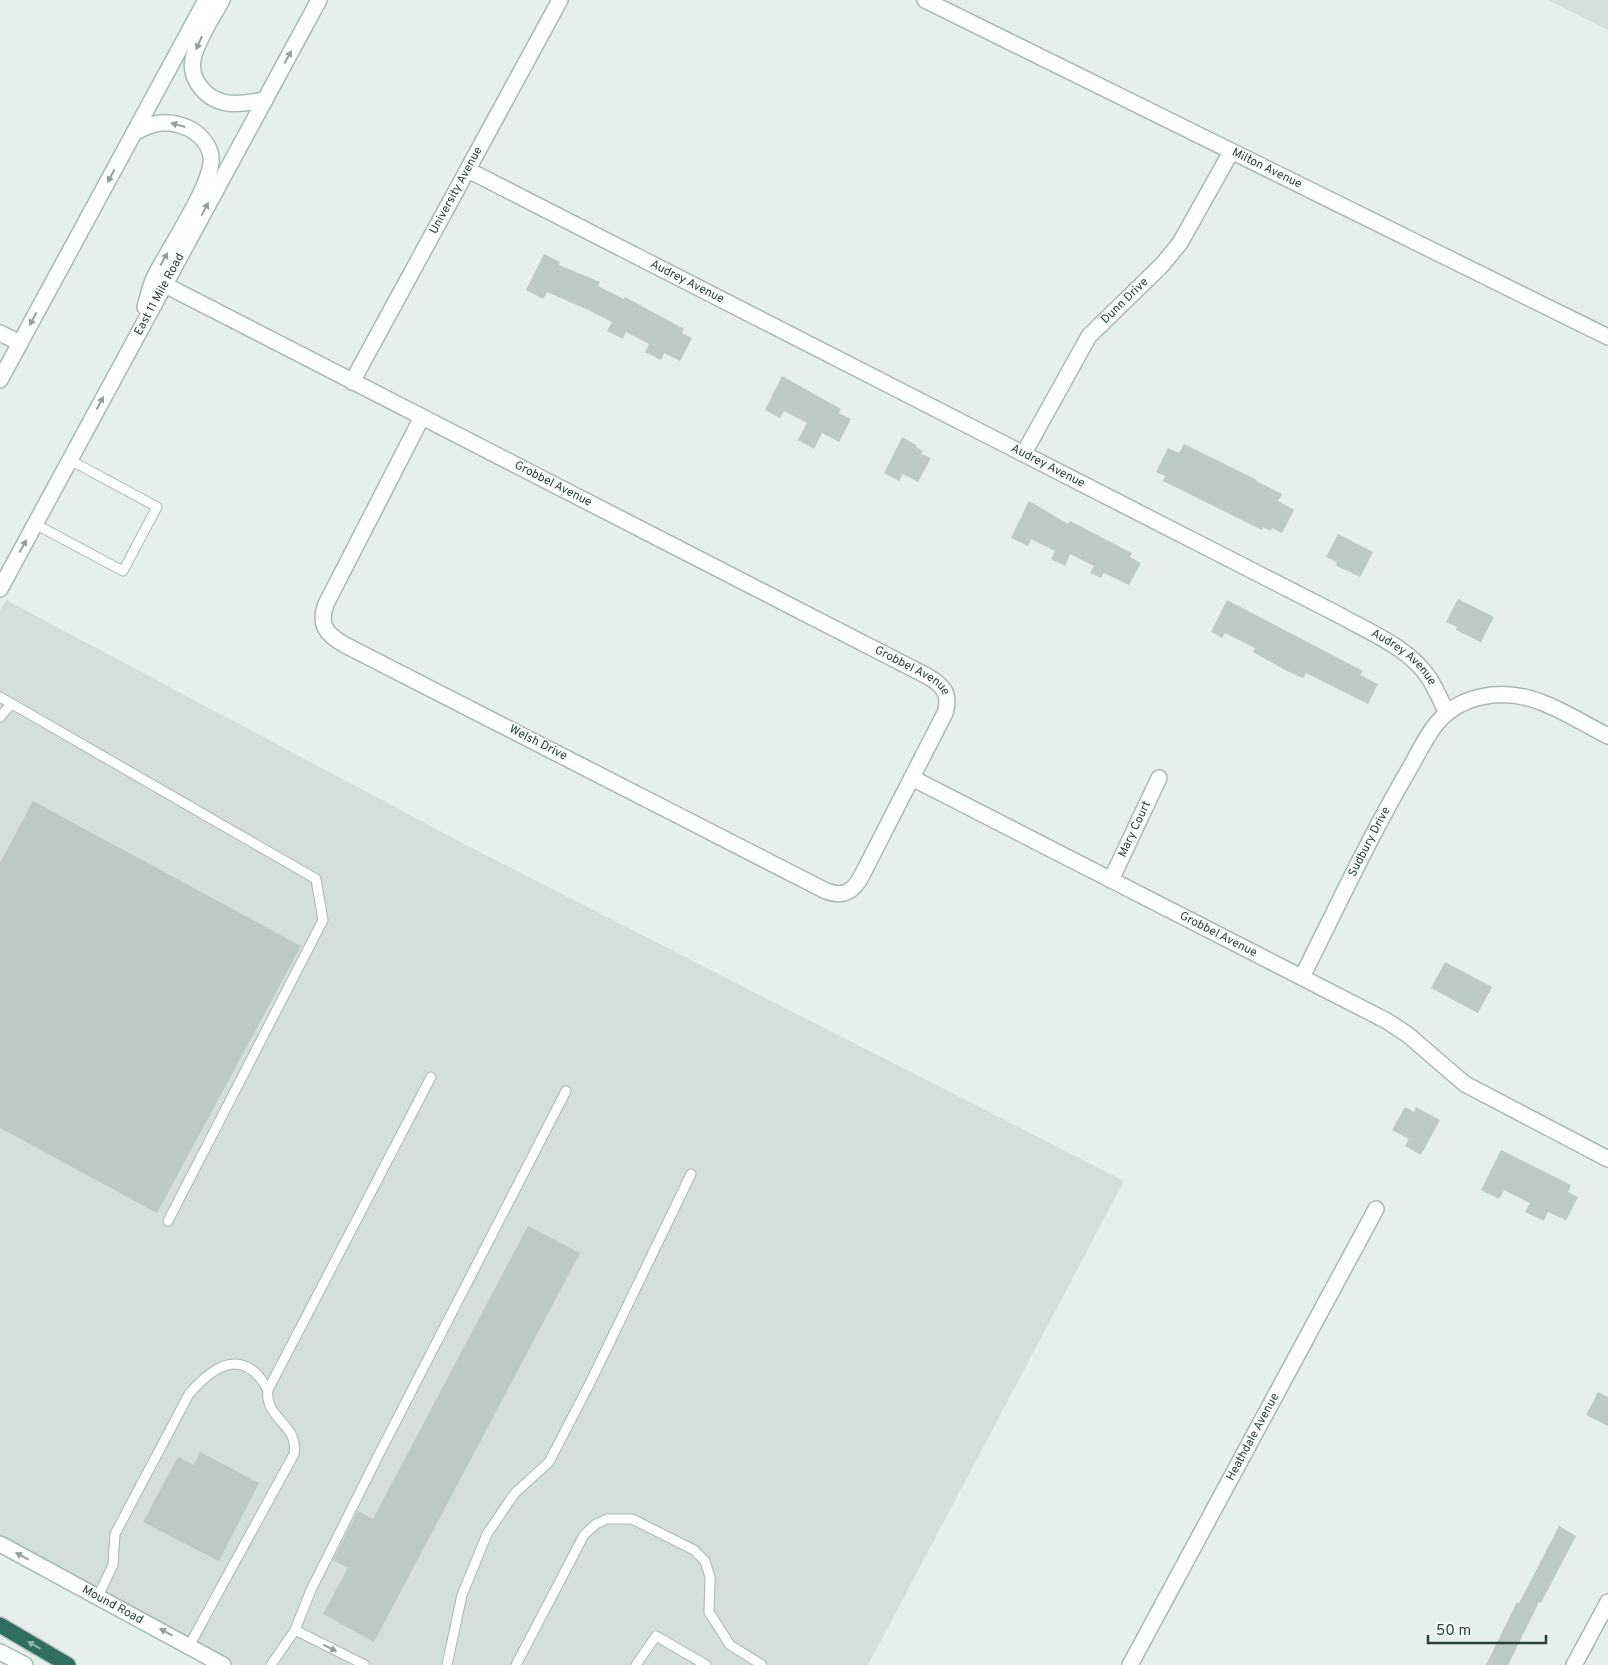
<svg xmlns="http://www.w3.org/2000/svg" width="1608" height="1665" font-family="Overpass,sans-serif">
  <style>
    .built { fill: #d4dfda }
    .building { fill: #bbcac4 }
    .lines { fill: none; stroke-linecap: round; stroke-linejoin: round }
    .service-casing { stroke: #a8b8b2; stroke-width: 11 }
    .minor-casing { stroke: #a8b8b2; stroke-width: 18 }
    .secondary-casing { stroke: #a4bbb3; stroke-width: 18 }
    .motorway-casing { stroke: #c2cac8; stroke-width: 18 }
    .service { stroke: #fff; stroke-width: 9 }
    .minor { stroke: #fff; stroke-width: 15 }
    .secondary { stroke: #fff; stroke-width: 15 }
    .motorway { stroke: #2f6f62; stroke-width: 15 }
    .oneway { fill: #92a09c }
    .oneway2 { fill: #93b5ae }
    .labels { text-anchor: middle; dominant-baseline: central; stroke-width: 4; stroke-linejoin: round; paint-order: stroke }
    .street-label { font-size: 12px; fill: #24423a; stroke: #f7fbf9 }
  </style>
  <rect width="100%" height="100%" fill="#e6efeb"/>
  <g class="built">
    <path d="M1548,0H1608V30Z"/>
    <path d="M6,600L470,847L1124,1181L868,1665H234L174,1630L0,1535V610Z"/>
  </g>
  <g class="building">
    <path d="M544,254L560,262L559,265L600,282L598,286L624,299L625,297L684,329L682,333L692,338L680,361L664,353L661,360L645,352L649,344L626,332L623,339L607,331L612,322L586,309L547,292L543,299L526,290Z"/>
    <path d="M782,376L841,409L839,413L851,419L839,442L822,433L814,449L798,440L807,423L784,411L780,418L765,410Z"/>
    <path d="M902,437L916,445V447L923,451L921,454L931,458L918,482L903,474L899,481L884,473Z"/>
    <path d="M1184,444L1257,480L1256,481L1282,494L1278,501L1294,510L1282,533L1272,528L1271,531L1263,527L1262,530L1163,481L1165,476L1156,472L1168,448L1179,453Z"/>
    <path d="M1029,501L1068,524L1070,521L1132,553L1130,557L1141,563L1129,585L1104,573L1101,578L1090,573L1094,566L1070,554L1065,566L1051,559L1055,551L1031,539L1028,546L1011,538Z"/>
    <path d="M1338,534L1373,552L1360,577L1335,565L1337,562L1326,557Z"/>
    <path d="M1458,599L1494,617L1481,642L1456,630L1457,627L1446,622Z"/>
    <path d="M1227,600L1363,671L1360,675L1378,684L1368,704L1306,673L1303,678L1287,671L1253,652L1255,648L1225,633L1222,638L1211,632Z"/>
    <path d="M33,801L301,946L157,1213L0,1128V863Z"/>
    <path d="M1445,962L1492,987L1478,1013L1431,988Z"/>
    <path d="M1405,1107L1414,1112L1416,1107L1440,1120L1421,1155L1405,1146L1409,1139L1392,1130Z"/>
    <path d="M1501,1150L1571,1185L1568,1192L1578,1197L1566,1220L1548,1212L1544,1221L1525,1212L1530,1203L1504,1190L1499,1199L1481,1190Z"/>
    <path d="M528,1226L580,1253L374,1642L323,1614L348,1568L333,1560L358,1511L373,1519Z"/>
    <path d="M1598,1392L1608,1397V1426L1586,1415Z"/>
    <path d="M200,1452L259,1483L219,1561L143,1522L178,1457L194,1465Z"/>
    <path d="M1559,1526L1576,1536L1541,1603L1539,1602L1508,1665H1486L1517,1602L1519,1603Z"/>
  </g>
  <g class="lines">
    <defs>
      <g id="service">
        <path d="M35,524L123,571L157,507L70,460"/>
        <path d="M0,697L316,879L323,920L168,1221"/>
        <path d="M0,717L11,704"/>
        <path d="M98,1596L113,1565L115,1534L189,1394C214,1365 244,1346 268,1390"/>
        <path d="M295,1630L365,1665"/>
        <path d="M189,1646L294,1454C300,1425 264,1419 268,1390L431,1077"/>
        <path d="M271,1665L295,1630L311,1590L377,1458L566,1091"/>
        <path d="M447,1665L462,1595L487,1534L515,1493L549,1462L590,1383L691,1174"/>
        <path d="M516,1665L584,1535L596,1524L607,1519H632L694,1550L705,1561L710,1577L709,1612L730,1645L762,1665"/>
        <path d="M636,1665L656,1636L706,1665"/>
      </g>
      <g id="minor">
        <path id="s1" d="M925,0L1608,337"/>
        <path id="s2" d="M468,170L1341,616C1371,633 1409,648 1429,678C1436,689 1441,701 1447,713"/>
        <path id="s3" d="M165,285L927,676C943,685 951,694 945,713L862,875C854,891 844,898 826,891L345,645C327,635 318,625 326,604L422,417"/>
        <path d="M0,333L20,343"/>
        <path id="s4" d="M352,382L560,0"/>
        <path id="s5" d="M1024,453L1089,336L1162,265L1180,243L1231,152"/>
        <path id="s6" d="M912,778L1387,1021L1408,1035L1465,1084L1608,1159"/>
        <path id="s7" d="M1111,880L1159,778"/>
        <path id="s8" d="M1302,977C1337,907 1371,834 1411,766C1421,748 1431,726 1447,713C1460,702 1476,697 1492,695C1535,690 1572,718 1608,736"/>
        <path id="s9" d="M1130,1665L1376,1209"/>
        <path d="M1574,1665L1608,1602"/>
      </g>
      <g id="secondary">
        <path d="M222,0C212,18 200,36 194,55C187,78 205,99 227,103C239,105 252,102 265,100"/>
        <path d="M134,133C153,122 167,119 188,128C199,133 210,145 211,157C214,183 167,251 154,278C150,286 148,297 145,307"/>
        <path d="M0,380L206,0"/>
        <path id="s10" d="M0,589L319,0"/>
        <path id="s11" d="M0,1544L223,1665"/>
        <path d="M0,1652L25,1665"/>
      </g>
      <path id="motorway" d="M0,1625L68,1665"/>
    </defs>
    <use href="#service" class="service-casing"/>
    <use href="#minor" class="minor-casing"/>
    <use href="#secondary" class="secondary-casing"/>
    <use href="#motorway" class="motorway-casing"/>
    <use href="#service" class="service"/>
    <use href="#minor" class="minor"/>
    <use href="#secondary" class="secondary"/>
    <use href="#motorway" class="motorway"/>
  </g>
  <defs><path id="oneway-solid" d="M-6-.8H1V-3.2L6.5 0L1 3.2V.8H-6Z" transform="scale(1.25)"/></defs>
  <g class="oneway">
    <use href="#oneway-solid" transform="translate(199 43) rotate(114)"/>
    <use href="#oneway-solid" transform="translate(288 57) rotate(-61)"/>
    <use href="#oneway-solid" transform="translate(178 125) rotate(-164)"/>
    <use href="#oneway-solid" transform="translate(111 176) rotate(118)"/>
    <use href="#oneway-solid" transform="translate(205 209) rotate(-62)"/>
    <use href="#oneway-solid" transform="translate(164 259) rotate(-61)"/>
    <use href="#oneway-solid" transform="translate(33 319) rotate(118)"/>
    <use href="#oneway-solid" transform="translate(100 403) rotate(-62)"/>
    <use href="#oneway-solid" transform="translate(23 546) rotate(-61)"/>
    <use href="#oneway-solid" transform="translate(22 1556) rotate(-152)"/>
    <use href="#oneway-solid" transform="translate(166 1632) rotate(-151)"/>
    <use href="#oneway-solid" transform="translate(330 1648) rotate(26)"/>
  </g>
  <use class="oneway2" href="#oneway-solid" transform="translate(34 1645) rotate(-150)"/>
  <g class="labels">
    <g class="street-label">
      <text stroke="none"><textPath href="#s1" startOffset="381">Milton Avenue</textPath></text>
      <text stroke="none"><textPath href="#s4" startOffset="218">University Avenue</textPath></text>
      <text stroke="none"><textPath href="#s2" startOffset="246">Audrey Avenue</textPath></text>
      <text stroke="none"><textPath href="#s10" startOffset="335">East 11 Mile Road</textPath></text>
      <text stroke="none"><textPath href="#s5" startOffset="184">Dunn Drive</textPath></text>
      <text stroke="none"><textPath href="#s2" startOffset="651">Audrey Avenue</textPath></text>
      <text stroke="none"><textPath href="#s3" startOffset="436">Grobbel Avenue</textPath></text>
      <text stroke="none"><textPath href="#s2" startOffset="1056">Audrey Avenue</textPath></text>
      <text stroke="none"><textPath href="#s3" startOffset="841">Grobbel Avenue</textPath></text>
      <text transform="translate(538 743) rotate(27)">Welsh Drive</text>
      <text stroke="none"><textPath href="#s7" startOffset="56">Mary Court</textPath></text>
      <text stroke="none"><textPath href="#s8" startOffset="151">Sudbury Drive</textPath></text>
      <text stroke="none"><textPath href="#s6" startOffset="344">Grobbel Avenue</textPath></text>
      <text stroke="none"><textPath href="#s9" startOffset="259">Heathdale Avenue</textPath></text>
      <text stroke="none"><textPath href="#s11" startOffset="128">Mound Road</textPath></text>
    </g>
  </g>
  <path d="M1428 1635v8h118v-8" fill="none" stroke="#24423a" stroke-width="2.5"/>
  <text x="1436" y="1635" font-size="15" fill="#24423a" stroke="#f7fbf9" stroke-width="4" paint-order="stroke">50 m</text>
</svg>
